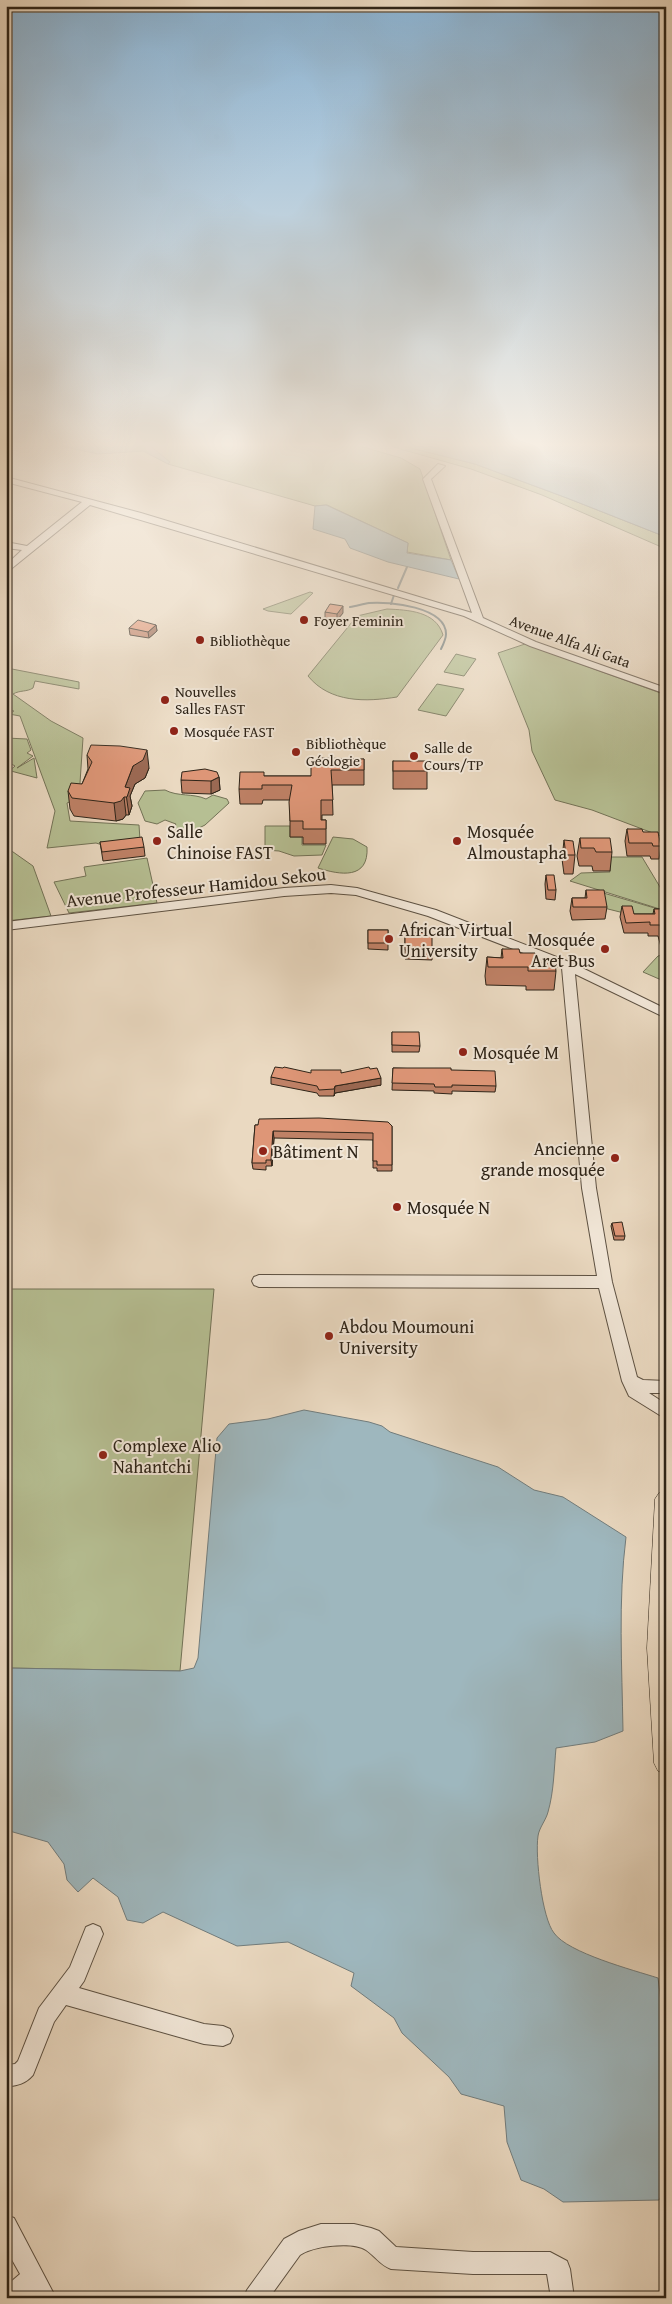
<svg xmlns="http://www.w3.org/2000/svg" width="672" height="2304" font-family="'Gentium Book Plus',serif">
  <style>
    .green { fill: #b6bf93; stroke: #727256 }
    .water { fill: #9eb7be; stroke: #717c7c }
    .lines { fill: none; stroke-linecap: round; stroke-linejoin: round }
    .stream { stroke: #717c7c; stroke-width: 2 }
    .minor-casing { stroke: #5d5142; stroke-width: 2 }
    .major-casing { stroke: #2e2418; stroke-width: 1 }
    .minor { fill: #f1e6d7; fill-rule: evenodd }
    .major { fill: #ead9c1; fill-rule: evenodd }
    .wall { fill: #bf8166; stroke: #2e2418 }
    .shaded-wall { fill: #9b6953; stroke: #2e2418 }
    .building { fill: #de9677; stroke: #2e2418 }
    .poi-dot { fill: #8f2418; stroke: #f1e6d7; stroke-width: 2 }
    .labels { text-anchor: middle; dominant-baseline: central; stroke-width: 4; stroke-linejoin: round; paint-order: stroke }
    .far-poi-label { font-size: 15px; fill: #2e2418; stroke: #f1e6d7; text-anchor: start }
    .far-street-label { font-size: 15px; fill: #2e2418; stroke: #f1e6d7 }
    .poi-label { font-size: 18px; fill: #2e2418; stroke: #f1e6d7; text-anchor: start }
    .street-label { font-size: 18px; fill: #2e2418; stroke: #f1e6d7 }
  </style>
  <rect width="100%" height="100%" fill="#ead9c1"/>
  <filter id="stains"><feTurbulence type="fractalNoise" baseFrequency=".004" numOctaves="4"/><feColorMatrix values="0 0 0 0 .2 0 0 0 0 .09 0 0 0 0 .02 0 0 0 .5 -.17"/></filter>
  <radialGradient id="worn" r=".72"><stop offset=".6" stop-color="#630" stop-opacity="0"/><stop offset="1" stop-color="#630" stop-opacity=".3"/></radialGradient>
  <g class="green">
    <path d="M149,445H356L401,458L420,469L451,560L407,552L408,543L327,505L315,506L168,464L169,462Z"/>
    <path d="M386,445H399L475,464L567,498L666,537V549L542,495L471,469Z"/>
    <path d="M310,592L313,593L291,614L268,611L263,609Z"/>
    <path d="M387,609C408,610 436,611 443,635L397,697C366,702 330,703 308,676L357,616Z"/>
    <path d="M525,644L666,695V838L592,810L555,800L532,751L529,730L498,653Z"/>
    <path d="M456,654L476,659L464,676L444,672Z"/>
    <path d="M12,669L79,682V689L35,681L33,688C27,692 20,690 13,694L51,721L83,738L79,798L67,803L70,821L139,825L140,840L109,847L96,843L47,848L55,811L20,716L9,714L14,711L6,709V672Z"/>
    <path d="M437,684L464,689L446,716L418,710Z"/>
    <path d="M6,738L27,739L31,750L27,753L33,756L17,768L34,758L37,778L11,771L8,772L15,766L6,761Z"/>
    <path d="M165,790C178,797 193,793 206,799L213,795L227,799L229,803L205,825L187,834L172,830L176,824L165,820L157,824L145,821L138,803L145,791Z"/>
    <path d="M265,826H290V837H302V845H326L322,855L294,856L279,851L265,850Z"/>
    <path d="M333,837L353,839L367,847C369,880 340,875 318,868Z"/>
    <path d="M6,847L33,866L51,916L6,921Z"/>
    <path d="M610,857H642L666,897L663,910L570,881L581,873L610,872Z"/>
    <path d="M147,858L157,903L69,913L54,882L86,876L84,867Z"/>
    <path d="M600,892L658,909L648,919L604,908Z"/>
    <path d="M666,954V982L643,972L658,956Z"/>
    <path d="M6,1289H214L180,1671L6,1668Z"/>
  </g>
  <g class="water">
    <path d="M56,445H149L170,462L168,464L143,451L98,454Z"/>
    <path d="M399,445H666V537L567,498L475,464Z"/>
    <path d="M326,505L408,543L407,553L451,560L459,579L388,562L350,548L345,539L313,529L315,506Z"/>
    <path d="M304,1410L369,1422L382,1426L390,1432L498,1467L534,1490L563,1497L626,1537C618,1600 622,1667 623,1731L595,1742L556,1748C554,1769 554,1791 548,1812C546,1820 539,1828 538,1836C535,1856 542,1918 554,1933C568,1953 633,1970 658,1978L666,2040V2187L659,2200L563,2202L544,2189L521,2180L507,2142L504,2106L461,2094L449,2077L402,2033L394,2018L351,1986L354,1973L288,1942L237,1946L163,1912L143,1923L127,1920L118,1897L93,1878L78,1892L67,1880L64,1864L48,1842L6,1830V1668L180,1671L194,1668L198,1658L217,1438L229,1424L268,1419Z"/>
  </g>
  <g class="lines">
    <g class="stream">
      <path d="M398,588L407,567"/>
      <path d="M391,604L394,595"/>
      <path d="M350,607C356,606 363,604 369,603C389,601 446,607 446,634C446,639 443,645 441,649"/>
    </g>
    <defs>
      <g id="minor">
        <path d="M438,464L445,466L431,479L483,618L536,642L666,688V694L530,646L464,616L90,505L6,573V565L22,550L6,548V542L27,546L82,502L6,482V477L141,513L472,613L423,479Z"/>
        <path d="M331,885L357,888L436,910L572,963L666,1009V1018L575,974L596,1188L612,1282L637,1377L643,1380L666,1381V1393H649L666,1404V1419L629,1396L622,1381L599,1288L259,1287L254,1285L252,1281L254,1277L259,1275L597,1276L582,1188L562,968L428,916L356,895L331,893L284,896L6,930V922L284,888Z"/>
        <path d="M93,1924L100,1927L103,1934L84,1981L79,1988L204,2024L223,2026L230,2029L233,2036L230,2043L223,2046L204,2044L66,2005L54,2022L33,2075C25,2084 18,2085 6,2087V2065L15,2064L18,2061L39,2008L70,1967L86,1927Z"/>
        <path d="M6,2215L14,2218L56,2298H32L31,2295L28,2298H6V2286L20,2274L6,2249Z"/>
        <path d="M321,2224H354L371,2228L379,2231L396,2247L473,2252H550L567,2261L570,2269L574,2298H551L547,2274H473L391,2269C380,2265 375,2256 366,2250C352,2241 313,2246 300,2255L269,2298H244L247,2290L284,2239L299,2231Z"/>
      </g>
      <path id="major" d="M666,1490V1774L658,1771L654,1763L647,1648L655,1499L659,1493Z"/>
    </defs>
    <use href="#minor" class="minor-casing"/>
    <use href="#major" class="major-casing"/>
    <use href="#minor" class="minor"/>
    <use href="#major" class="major"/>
  </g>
  <g class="wall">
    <path d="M325,612L343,613L337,620L325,618Z"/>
    <path d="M156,625L157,631L149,638L130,635L129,628Z"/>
    <path d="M87,755L149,768L145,778L135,784L130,796L132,806L129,815H126L123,819L116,821L74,816L70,809L68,791L82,784L88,769Z"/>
    <path d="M364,759V785H332L333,815H322V820H326V844H303V837H290V800H263L262,804H240L239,789L264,776H311L320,766Z"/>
    <path d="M393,761L427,771V789H393Z"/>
    <path d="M219,777L220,790L211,794L182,793L181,780Z"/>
    <path d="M627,829L643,832L661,846L659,859H651L650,856H627L625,841Z"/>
    <path d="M580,838L612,852L610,871H593L592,866H579L577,856Z"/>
    <path d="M564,840L575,855L573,874H564L562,859Z"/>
    <path d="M100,842L144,847L145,856L103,861Z"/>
    <path d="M546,875L556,890L555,900L546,899L545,884Z"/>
    <path d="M586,890L607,907L605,919L572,920L570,911L572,898H585Z"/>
    <path d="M622,906L634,914H653L654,909H666V954H663L658,936H648V933H624L620,917Z"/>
    <path d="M368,930H388V950L368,949Z"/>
    <path d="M405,932L432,950V960L405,959Z"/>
    <path d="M502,949L520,953L536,963L556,971L554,990H526V986L486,985L485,976L487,957L501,958Z"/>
    <path d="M392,1032L420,1046L419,1052H392Z"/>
    <path d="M393,1068L451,1070L496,1086L495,1092L452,1091V1094L434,1093V1091L392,1090Z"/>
    <path d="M341,1073L381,1085L335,1093L334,1096H319L317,1093L271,1084V1077Z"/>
    <path d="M255,1125L392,1126V1171H377V1168H373V1140L274,1138L272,1166H266V1170L253,1169L252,1163Z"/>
    <path d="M612,1223L625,1236L624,1240H614L611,1226Z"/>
  </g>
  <g class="shaded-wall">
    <path d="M343,606V613L337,620V614Z"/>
    <path d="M156,625L157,631L149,638L148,632Z"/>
    <path d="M147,750L149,768L145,778L135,784L130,796L132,806L129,815L125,787L133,766Z"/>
    <path d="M219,777L220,790L211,794V781Z"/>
    <path d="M124,797L126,815L123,819L116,821L114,803Z"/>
    <path d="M381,1078V1085L335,1093L334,1096L335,1086Z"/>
    <path d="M273,1131L274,1138L272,1166L271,1160Z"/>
  </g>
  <g class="building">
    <path d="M330,604L343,606L337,614L325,612Z"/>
    <path d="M138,620L156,625L148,632L129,628Z"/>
    <path d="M91,745L120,746L147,750L143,760L133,766L125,787L130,788L127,797H124L121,801L114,803L72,798L68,791L71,783L82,784L92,762L87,755Z"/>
    <path d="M320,758L364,759V770H331L333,800H321V820H326V829H303V821H290L289,802L292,785H262V789H239L240,772H264V776H311V766H320Z"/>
    <rect x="393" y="761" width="34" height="10"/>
    <path d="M205,769L217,772L219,777L211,781L181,780L182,772Z"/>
    <path d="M627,829H642L643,832H658L661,846H653L652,843H629Z"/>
    <path d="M142,837L144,847L102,852L100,842Z"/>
    <path d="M580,838H610L612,852H596L594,848H581Z"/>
    <path d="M564,840L573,841L575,855H566Z"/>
    <path d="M546,875H554L556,890H548Z"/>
    <path d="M586,890H604L607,907H573L572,898H587Z"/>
    <path d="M622,906H632L634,914H655L654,909H666V943H665L660,925H650V922L626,923Z"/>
    <rect x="368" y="930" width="20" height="13"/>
    <path d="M405,932L432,933V950H405Z"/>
    <path d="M502,949H519L520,953H535L536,963H555L556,971H528V967H488L487,957L503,958Z"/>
    <path d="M392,1032H419L420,1046L392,1045Z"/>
    <path d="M275,1067L283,1068L284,1067L311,1073V1070H341V1073L369,1067L370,1069L377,1068L381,1078L335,1086L334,1089L319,1090L317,1086L271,1077Z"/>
    <path d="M393,1068H451V1070L495,1071L496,1086L452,1085V1087H435L434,1084L392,1083Z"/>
    <path d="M319,1118L388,1122L392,1126V1165H377V1161H373V1133L273,1131L271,1160H266V1163H252L255,1125H258L259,1119Z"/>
    <path d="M622,1222L625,1236H615L612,1223Z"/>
  </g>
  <linearGradient id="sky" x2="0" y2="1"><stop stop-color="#8ab5d7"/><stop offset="0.58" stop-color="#f6eee3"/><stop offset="1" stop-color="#f6eee3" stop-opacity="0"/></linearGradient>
  <rect width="672" height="767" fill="url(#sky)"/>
  <g class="poi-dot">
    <circle cx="304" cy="620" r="5"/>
    <circle cx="200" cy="640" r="5"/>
    <circle cx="165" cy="700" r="5"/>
    <circle cx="174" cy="731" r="5"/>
    <circle cx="296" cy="752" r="5"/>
    <circle cx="414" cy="756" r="5"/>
    <circle cx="157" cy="841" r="5"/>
    <circle cx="457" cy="841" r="5"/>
    <circle cx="389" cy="939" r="5"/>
    <circle cx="605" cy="949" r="5"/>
    <circle cx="463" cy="1052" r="5"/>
    <circle cx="263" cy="1151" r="5"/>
    <circle cx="615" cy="1158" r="5"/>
    <circle cx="397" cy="1207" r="5"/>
    <circle cx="329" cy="1336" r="5"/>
    <circle cx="103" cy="1455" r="5"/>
  </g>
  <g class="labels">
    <g class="far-poi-label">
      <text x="314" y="620">Foyer Feminin</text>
      <text x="210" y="640">Bibliothèque</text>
      <text x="175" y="691">Nouvelles<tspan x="175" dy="17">Salles FAST</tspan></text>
      <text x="184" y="731">Mosquée FAST</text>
      <text x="306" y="743">Bibliothèque<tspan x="306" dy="17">Géologie</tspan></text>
      <text x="424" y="747">Salle de<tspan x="424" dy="17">Cours/TP</tspan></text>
    </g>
    <g class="far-street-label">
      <text transform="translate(570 641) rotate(20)">Avenue Alfa Ali Gata</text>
    </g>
    <g class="poi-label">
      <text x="167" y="831">Salle<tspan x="167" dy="21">Chinoise FAST</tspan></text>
      <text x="467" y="831">Mosquée<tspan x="467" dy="21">Almoustapha</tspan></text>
      <text x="399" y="929">African Virtual<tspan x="399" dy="21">University</tspan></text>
      <text x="595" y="939" text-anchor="end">Mosquée<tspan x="595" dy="21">Aret Bus</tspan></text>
      <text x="473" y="1052">Mosquée M</text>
      <text x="605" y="1148" text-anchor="end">Ancienne<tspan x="605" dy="21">grande mosquée</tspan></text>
      <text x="273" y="1151">Bâtiment N</text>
      <text x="407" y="1207">Mosquée N</text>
      <text x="339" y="1326">Abdou Moumouni<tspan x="339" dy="21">University</tspan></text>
      <text x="113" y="1445">Complexe Alio<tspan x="113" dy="21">Nahantchi</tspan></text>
    </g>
    <g class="street-label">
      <text transform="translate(196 887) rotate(-6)">Avenue Professeur Hamidou Sekou</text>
    </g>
  </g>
  <rect width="672" height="2304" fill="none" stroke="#ead9c1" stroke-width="25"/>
  <rect x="8" y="8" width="657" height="2289" fill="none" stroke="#2e2418" stroke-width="2.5"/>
  <rect x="12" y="12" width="647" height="2279" fill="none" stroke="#2e2418"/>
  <rect width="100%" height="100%" filter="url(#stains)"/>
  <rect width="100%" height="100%" fill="url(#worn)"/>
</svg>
